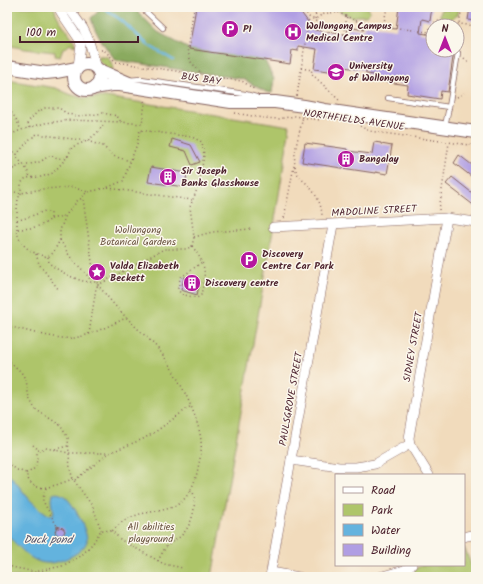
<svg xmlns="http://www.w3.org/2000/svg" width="483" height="584" font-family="Kalam,sans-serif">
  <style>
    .green { fill: #aec56a; stroke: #7c724a }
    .forest { fill: #8aaa5e; stroke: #6a6444 }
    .water { fill: #64b3de; stroke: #576984 }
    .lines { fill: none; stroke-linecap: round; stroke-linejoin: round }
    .stream { stroke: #64b3de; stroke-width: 2.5 }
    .building { fill: #b09ee3 }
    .lane-casing { stroke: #84615e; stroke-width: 6 }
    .street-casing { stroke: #84615e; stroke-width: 10 }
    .secondary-casing { stroke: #84615e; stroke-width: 14 }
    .path { stroke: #84615e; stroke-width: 1.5; stroke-dasharray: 1 3; stroke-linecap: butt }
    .lane { stroke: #fff; stroke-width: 4.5 }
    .street { stroke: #fff; stroke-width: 9 }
    .secondary { stroke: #fff; stroke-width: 12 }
    .labels { text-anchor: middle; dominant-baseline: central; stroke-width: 3; stroke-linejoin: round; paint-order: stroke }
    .poi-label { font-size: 10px; font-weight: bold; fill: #4a1f2b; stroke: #fbf7ec; text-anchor: start }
    .street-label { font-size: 10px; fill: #4a1f2b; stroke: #fbf7ec }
    .park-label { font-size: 10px; fill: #68513e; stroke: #fbf7ec }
    .water-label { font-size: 11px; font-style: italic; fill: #53536a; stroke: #fbf7ec }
  </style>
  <rect width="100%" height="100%" fill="#fbf7ec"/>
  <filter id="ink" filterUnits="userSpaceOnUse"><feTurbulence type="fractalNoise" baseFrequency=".025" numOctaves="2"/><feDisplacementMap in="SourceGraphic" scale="8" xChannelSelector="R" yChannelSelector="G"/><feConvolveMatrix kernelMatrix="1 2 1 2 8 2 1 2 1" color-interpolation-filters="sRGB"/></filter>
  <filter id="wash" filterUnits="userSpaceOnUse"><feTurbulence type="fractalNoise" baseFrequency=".012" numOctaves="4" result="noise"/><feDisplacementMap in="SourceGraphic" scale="16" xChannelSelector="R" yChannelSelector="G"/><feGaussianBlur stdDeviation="0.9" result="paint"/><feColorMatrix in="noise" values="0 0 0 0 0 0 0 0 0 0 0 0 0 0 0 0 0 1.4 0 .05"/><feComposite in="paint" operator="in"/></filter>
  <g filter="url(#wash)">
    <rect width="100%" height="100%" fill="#f1dbbc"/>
    <g class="green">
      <path d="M7,7H54C57,22 71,31 76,46L70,44L66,48L63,49L60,57L55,56V52L25,49L7,45Z"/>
      <path d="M334,7H367L370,11L368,14L366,16H355L354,18L339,11Z"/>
      <path d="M452,7H459L458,15C451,19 447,22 440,17L441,9L450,10Z"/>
      <path d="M99,56H103L108,57L113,66L112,72C106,68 101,64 97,57Z"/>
      <path d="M7,80L56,88L69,94L82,98H90L105,97L112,98L290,126L275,219L212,577H7Z"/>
      <path d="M464,547L476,577H398L410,572L422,565H464Z"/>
    </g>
    <path class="forest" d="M96,7H133L158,32L189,49L264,59L274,79L272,93L266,92L243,79L116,60C106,49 95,33 91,18L98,12V9Z"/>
    <path class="water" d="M7,473C16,481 22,491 30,500C36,506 43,511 50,516L54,514L52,500L53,494C60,491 66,497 70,502C76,509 88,533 87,541C85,548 77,553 72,556C48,568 36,565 18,546C14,542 8,537 7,532C6,527 7,521 7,516C7,502 7,488 7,473Z"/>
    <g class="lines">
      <path class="stream" d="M102,7L121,20L148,45L173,60"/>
    </g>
    <g id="blocks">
      <g class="building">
        <path d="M196,7H297L314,30L347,35L348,27L364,30V25L396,29L399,7H432L430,21L422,19L420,33L433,35V50H454L448,92L441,91L440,99L407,94L408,85L374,80L375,75L366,74V70L343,67V73L314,69L317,49L298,46V51L292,50L290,64L189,49Z"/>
        <path d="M470,7H476V21L468,20Z"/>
        <path d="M172,139L191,145L200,162L192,165L186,151L170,147Z"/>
        <path d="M374,142L381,143V144L392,146L387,174L375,172V173L302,162L305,143L341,148L347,149V151L372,154Z"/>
        <path d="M459,155L476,168V180L454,163Z"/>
        <path d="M151,167L187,173L185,187L148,182Z"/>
        <path d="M452,177L476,196V207L446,184Z"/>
        <path d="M184,277L200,281L197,295L181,290Z"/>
        <path d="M57,526L63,528L65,531L63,535L61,536L57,535L55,532Z"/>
      </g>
    </g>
  </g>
  <g filter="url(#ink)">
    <use href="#blocks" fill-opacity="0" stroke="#84615e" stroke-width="1"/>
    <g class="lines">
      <defs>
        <g id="lane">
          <path d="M141,7L163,28"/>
          <path d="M129,80L141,79L245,94L256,97"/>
          <path d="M388,98L449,107"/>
          <path d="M445,126L449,107L458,53"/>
        </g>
        <g id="street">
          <path d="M58,7L62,14L79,39L81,45L78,66"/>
          <path d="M68,7L83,28L88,38L97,68"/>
          <path d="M273,227L447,218L476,222"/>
          <path d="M291,460L339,467H356L375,464L410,444"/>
          <path d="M429,475L410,444L409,438L447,218"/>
          <path d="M464,537L467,536L476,534"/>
          <path d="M271,572L299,577"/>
          <path d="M270,577L333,225"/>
          <path d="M379,577L404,570L412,565"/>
        </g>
        <g id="secondary">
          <circle cx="87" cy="77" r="13"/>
          <path d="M7,67L46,73L56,72L77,68"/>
          <path d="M99,70L129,83"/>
          <path d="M94,88L112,85H120L231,102H275L304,106L325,110L476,132"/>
        </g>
      </defs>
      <use href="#lane" class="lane-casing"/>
      <use href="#street" class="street-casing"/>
      <use href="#secondary" class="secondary-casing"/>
      <g class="path">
        <path d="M194,7L187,49L191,62L202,74"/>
        <path d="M302,7L309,17L315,20L316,7"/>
        <path d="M332,7L339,13L361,23L427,32L436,21L476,26"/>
        <path d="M318,25L315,20C321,13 330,12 339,13"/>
        <path d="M383,28L387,7"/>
        <path d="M458,29L460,34L458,47"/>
        <path d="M457,30L458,29L462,7"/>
        <path d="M318,31V25L344,29"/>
        <path d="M344,34L347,16"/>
        <path d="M427,34V32L433,33"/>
        <path d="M101,50H104L116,62L242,81L254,89"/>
        <path d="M464,58L469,63"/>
        <path d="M301,68L312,70L311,73L341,102"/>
        <path d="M297,96L309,17"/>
        <path d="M457,97L464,93"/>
        <path d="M7,106L16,119L21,130"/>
        <path d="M235,113L263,118L278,119L295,116L320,120"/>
        <path d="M303,115C301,131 291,154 296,170C297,175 301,179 305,182C315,192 322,203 322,217"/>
        <path d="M360,126L369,131L476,146"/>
        <path d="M29,128L28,122L37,112L45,108H59L66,113L75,116L91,115L103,113L117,116L121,122"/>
        <path d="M7,136L21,130L45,123L71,120L121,122L142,124L145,103L143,99"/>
        <path d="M7,147L17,154"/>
        <path d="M68,156L57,159L50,155C40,163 36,164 23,164L18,159L17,154L30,139L37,134L87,141L103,146L113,156L130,161"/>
        <path d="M7,174L9,171L23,164L27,170L30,177"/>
        <path d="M108,188L192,200"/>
        <path d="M7,191L21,193L43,189L72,187L88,192"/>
        <path d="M439,210L449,143"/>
        <path d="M284,218L294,166"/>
        <path d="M51,219L66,215"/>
        <path d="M17,220L23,219L45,211L51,213V219C41,227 30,229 17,229C17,233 18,235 19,238C25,250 35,254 48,257L53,253L60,240V230L66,215L78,200L83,198"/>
        <path d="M17,229V209L18,199L21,193V183L26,178L41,177L53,173L68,156L72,147L87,141L97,133L105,123"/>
        <path d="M194,237L212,232L251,229"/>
        <path d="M60,240C64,246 67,253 72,259C79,267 86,272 91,281"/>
        <path d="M192,246C207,266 206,272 201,295L197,298L181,294L179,291L178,288L180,279L182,276L186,274L202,262"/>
        <path d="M36,254L39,264L59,290"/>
        <path d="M48,257L49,263C57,270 72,278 83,281C87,282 92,282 96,282"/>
        <path d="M7,326C25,330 56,340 74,338C92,335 110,325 126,318"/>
        <path d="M89,334L96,288L98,285L94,276L83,198V195L88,192L106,188L123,181L137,144L140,130L192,137L202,142L204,155L199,184L190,207L194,237L192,246L187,249H164L98,285C107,296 117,309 128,319C140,332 155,343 165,358C179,379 199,417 201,441C202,450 200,459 198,468C196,479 192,490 185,498C174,512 153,510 137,515C127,518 120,523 112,531L121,540L164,564L183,568"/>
        <path d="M7,359L21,372L26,380L29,398L35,409L60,425L68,438L70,469L73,479L93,507L101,530"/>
        <path d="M33,445L39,450"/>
        <path d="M55,449L68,446"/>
        <path d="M7,459L9,464"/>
        <path d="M7,464H9L17,470L26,473C32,498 57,484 73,479"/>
        <path d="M26,473C37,470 37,463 37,453L39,450L46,448L69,453H109"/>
        <path d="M75,480L109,453L143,439L155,432L191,406"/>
        <path d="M46,488L44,493L43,500L45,505L60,531"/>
        <path d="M158,561C160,557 163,551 166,547C170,543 176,540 181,536C192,525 197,507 193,492L190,491"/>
        <path d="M7,566L35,572L62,566L81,556L93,543L101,530L112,531"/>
      </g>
      <use href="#lane" class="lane"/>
      <use href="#street" class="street"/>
      <use href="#secondary" class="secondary"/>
    </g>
  </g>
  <defs>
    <symbol id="parking-disc" viewBox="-11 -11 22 22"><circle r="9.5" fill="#b5179e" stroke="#fbf7ec"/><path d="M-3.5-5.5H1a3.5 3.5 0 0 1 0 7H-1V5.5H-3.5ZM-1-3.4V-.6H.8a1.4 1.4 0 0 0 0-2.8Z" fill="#fff"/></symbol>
    <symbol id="hospital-disc" viewBox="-11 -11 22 22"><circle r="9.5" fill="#b5179e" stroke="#fbf7ec"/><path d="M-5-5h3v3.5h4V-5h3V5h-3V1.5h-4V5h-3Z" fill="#fff"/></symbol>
    <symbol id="university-disc" viewBox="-11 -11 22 22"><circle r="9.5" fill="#b5179e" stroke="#fbf7ec"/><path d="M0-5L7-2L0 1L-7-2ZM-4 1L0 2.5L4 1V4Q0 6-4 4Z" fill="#fff"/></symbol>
    <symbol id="building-disc" viewBox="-11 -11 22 22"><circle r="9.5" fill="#b5179e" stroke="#fbf7ec"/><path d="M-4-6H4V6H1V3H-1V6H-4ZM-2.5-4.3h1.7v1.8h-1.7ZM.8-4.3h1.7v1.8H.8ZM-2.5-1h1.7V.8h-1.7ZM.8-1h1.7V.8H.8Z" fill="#fff"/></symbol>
    <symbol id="sight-disc" viewBox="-11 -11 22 22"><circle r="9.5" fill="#b5179e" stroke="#fbf7ec"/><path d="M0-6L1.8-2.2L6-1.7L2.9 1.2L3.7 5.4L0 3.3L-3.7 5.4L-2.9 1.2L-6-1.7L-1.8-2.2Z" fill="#fff"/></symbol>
  </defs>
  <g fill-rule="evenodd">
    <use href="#parking-disc" x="220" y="19" width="20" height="20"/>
    <use href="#hospital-disc" x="283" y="22" width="20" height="20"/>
    <use href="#university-disc" x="326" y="62" width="20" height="20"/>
    <use href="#building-disc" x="336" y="149" width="20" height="20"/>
    <use href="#building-disc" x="158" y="167" width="20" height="20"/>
    <use href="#parking-disc" x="239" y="250" width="20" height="20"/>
    <use href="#sight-disc" x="87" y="262" width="20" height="20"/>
    <use href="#building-disc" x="182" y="273" width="20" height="20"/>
  </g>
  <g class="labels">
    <g class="poi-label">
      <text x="306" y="26">Wollongong Campus<tspan x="306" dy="12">Medical Centre</tspan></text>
      <text x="243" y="29">P1</text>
      <text x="349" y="66">University<tspan x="349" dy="12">of Wollongong</tspan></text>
      <text x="359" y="159">Bangalay</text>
      <text x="181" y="171">Sir Joseph<tspan x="181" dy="12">Banks Glasshouse</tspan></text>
      <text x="262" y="254">Discovery<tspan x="262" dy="12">Centre Car Park</tspan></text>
      <text x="110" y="266">Valda Elizabeth<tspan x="110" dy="12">Beckett</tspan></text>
      <text x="205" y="283">Discovery centre</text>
    </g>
    <g class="street-label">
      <text transform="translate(201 79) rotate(8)">BUS BAY</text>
      <text transform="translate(354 120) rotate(8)">NORTHFIELDS AVENUE</text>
      <text transform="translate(374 211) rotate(-3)">MADOLINE STREET</text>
      <text transform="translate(413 347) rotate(-80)">SIDNEY STREET</text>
      <text transform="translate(291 399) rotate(-80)">PAULSGROVE STREET</text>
    </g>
    <g class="park-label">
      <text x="138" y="230">Wollongong<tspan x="138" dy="12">Botanical Gardens</tspan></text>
      <text x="151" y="527">All abilities<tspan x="151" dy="12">playground</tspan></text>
    </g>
    <g class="water-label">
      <text x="48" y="540">Duck pond</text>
    </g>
  </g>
  <rect width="483" height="584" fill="none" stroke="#fbf7ec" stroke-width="24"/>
  <rect x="335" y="474" width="130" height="92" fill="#fbf7ec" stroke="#b4a19f"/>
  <rect x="343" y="487" width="20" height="6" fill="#ffffff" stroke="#b4a19f"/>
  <text x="371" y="494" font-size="12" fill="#4a1f2b">Road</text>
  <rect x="343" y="504" width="20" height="12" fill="#aec56a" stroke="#b4a19f"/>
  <text x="371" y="514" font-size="12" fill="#4a1f2b">Park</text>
  <rect x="343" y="524" width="20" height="12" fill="#64b3de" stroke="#b4a19f"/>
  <text x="371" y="534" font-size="12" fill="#4a1f2b">Water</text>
  <rect x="343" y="544" width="20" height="12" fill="#b09ee3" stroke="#b4a19f"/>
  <text x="371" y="554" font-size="12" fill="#4a1f2b">Building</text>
  <g transform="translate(445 38)"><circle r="19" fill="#fbf7ec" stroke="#b4a19f"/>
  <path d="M0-3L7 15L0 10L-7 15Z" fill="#b5179e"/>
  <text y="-6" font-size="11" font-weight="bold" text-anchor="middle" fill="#4a1f2b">N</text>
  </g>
  <path d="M20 36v6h118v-6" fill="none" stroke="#4a1f2b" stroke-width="2"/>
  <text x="26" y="36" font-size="12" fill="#4a1f2b" stroke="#fbf7ec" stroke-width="3" paint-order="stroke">100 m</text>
</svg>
